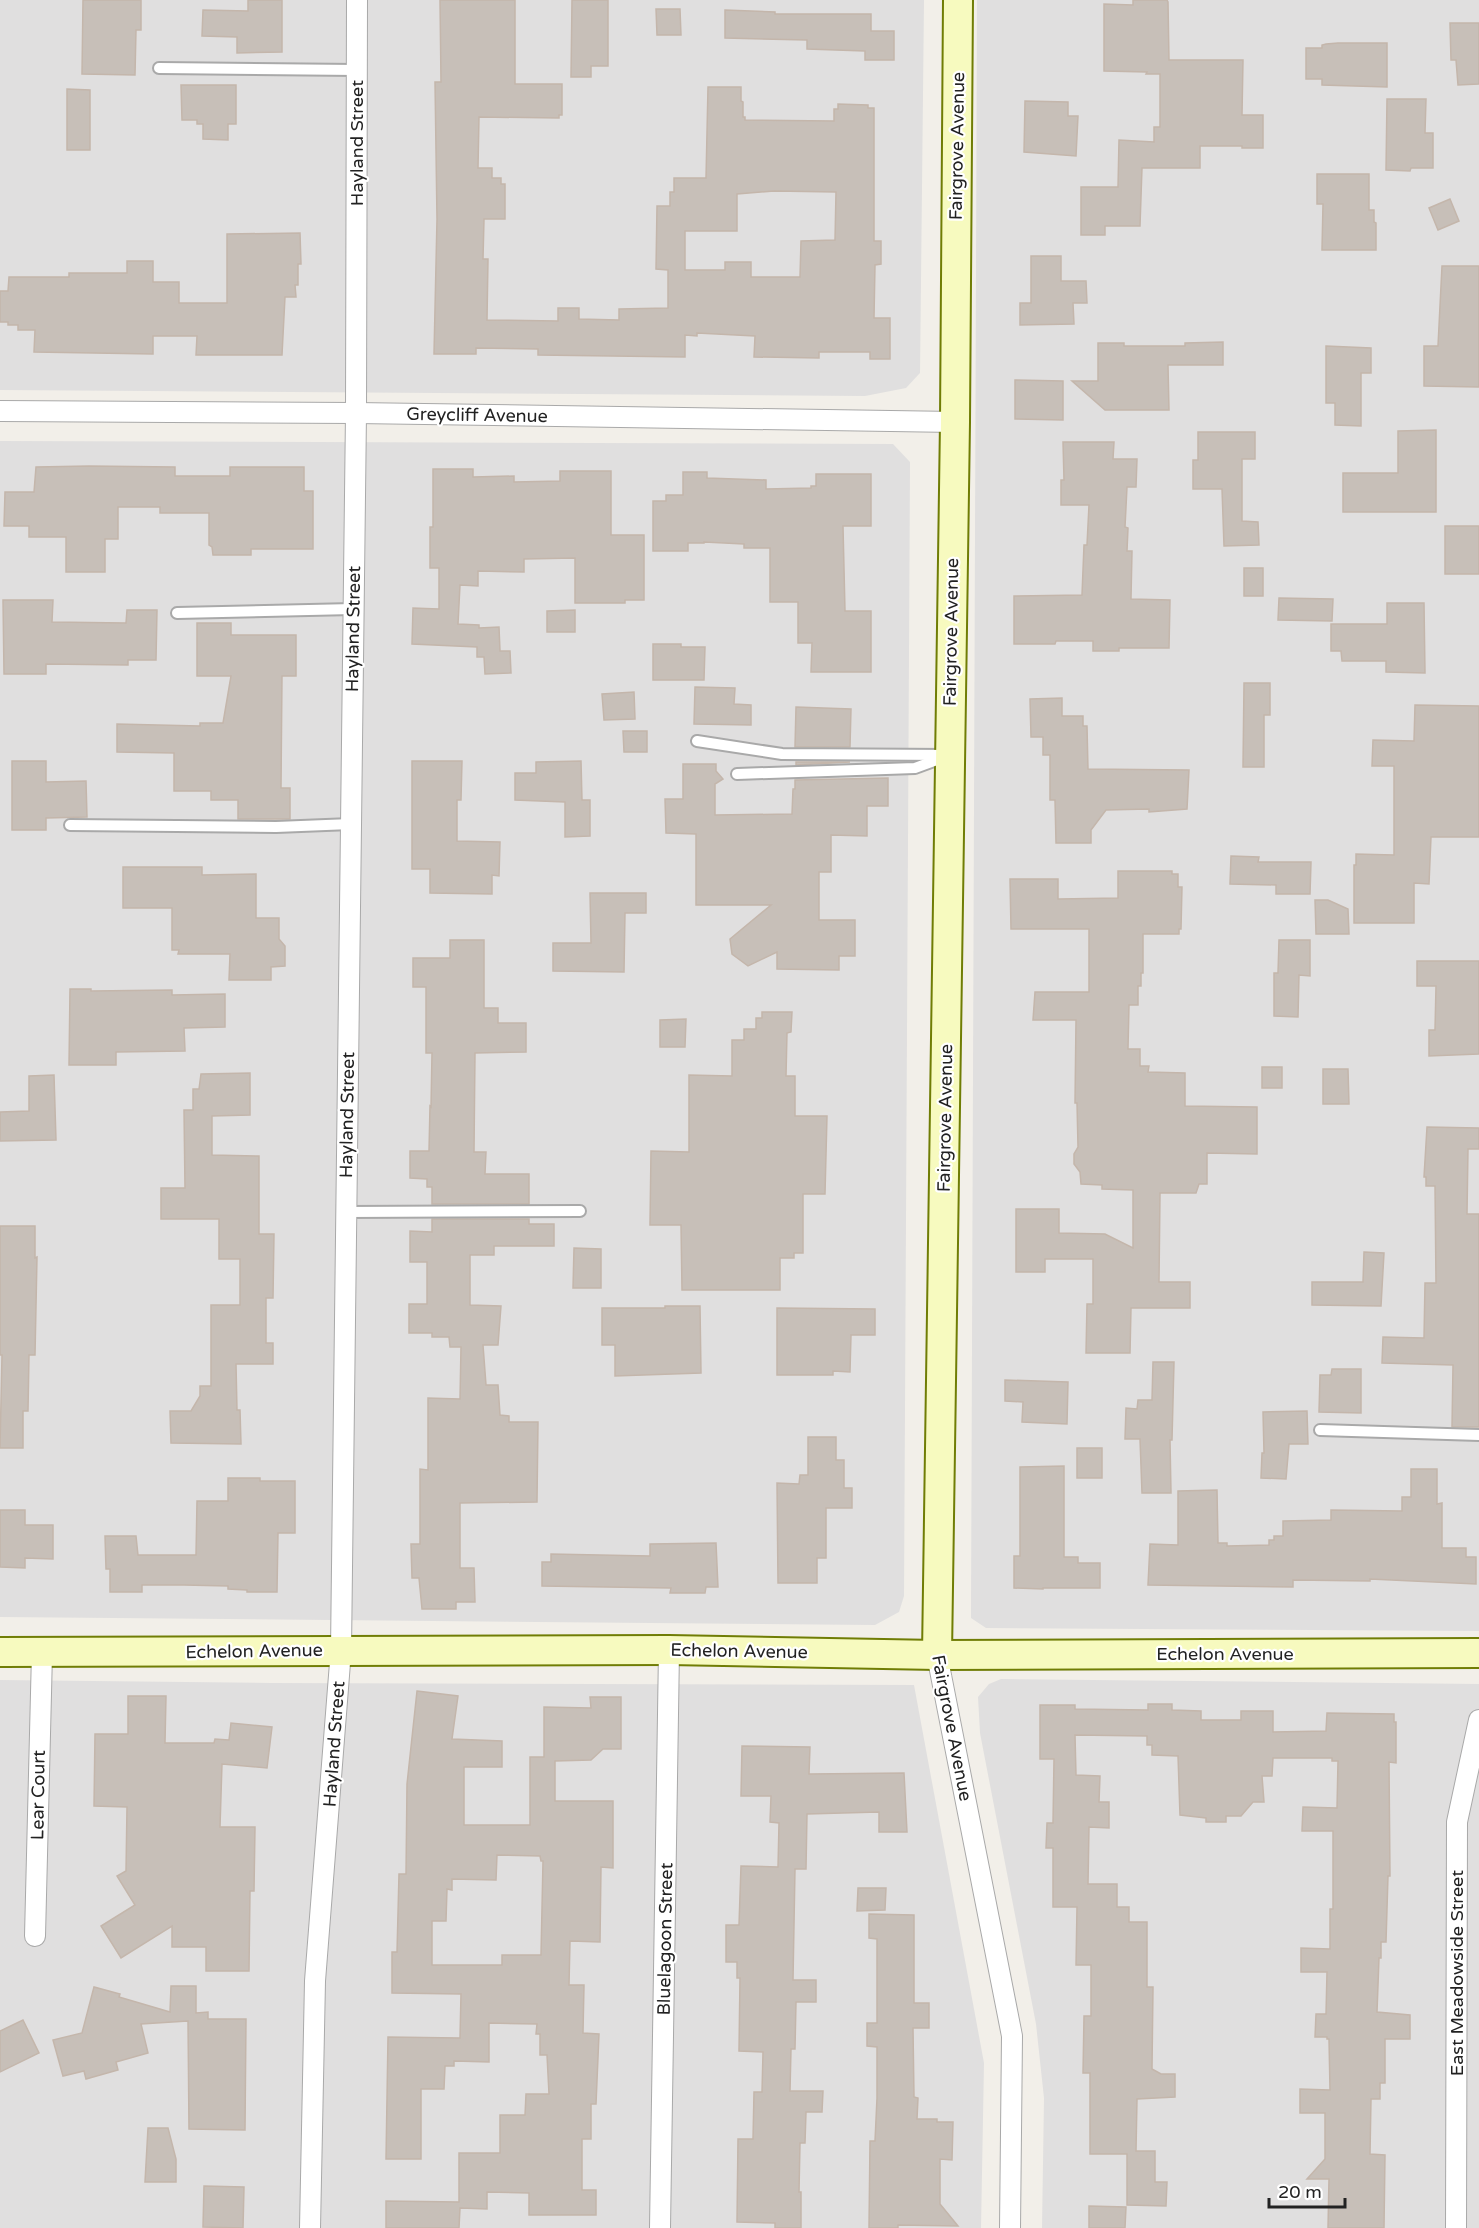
<svg xmlns="http://www.w3.org/2000/svg" width="1479" height="2228" font-family="'Varela Round',sans-serif">
  <style>
    .residential { fill: #e0dfdf }
    .building { fill: #c7bfb8; stroke: #c4b6ab; stroke-width: 1.5; fill-rule: evenodd }
    .lines { fill: none; stroke-linecap: round; stroke-linejoin: round }
    .lane-casing { stroke: #a9a9a9; stroke-width: 14 }
    .street-casing { stroke: #a9a9a9; stroke-width: 22 }
    .secondary-casing { stroke: #707d05; stroke-width: 32 }
    .lane { stroke: #fff; stroke-width: 10 }
    .street { stroke: #fff; stroke-width: 20 }
    .secondary { stroke: #f7fabf; stroke-width: 28 }
    .labels { text-anchor: middle; dominant-baseline: central; stroke-width: 4.5; stroke-linejoin: round; paint-order: stroke }
    .street-label { font-size: 18px; fill: #222; stroke: #fff }
  </style>
  <rect width="100%" height="100%" fill="#f2efe9"/>
  <g class="residential">
    <path d="M0,0H924L920,373L906,388L865,396L0,390Z"/>
    <path d="M977,0H1479V1631L986,1628L971,1618Z"/>
    <path d="M0,441L893,444L910,462L904,1596L899,1612L875,1625L0,1617Z"/>
    <path d="M1001,1679L1479,1684V2228H1042L1044,2098L1036,2024L980,1733L978,1697L989,1684Z"/>
    <path d="M0,1680L271,1683L914,1685L984,2063L981,2228H0Z"/>
  </g>
  <g class="building">
    <path d="M83,0H141V30H136L135,75L82,74Z"/>
    <path d="M248,0H282V52L237,53V37L202,36L203,10L248,11Z"/>
    <path d="M440,0H515V84H562V115H559V118L479,117L478,168H492V178H501V184H505V219H484L483,259H488L487,320L558,321V308H579V319L619,320V309L668,308V270L656,269L657,206H670V192H674V178H706L708,87H741V101L743,102V117H745V120L834,121V109H838V104L868,105V108H874V241H881V264L875,265L874,318H890V359H870V352H819V358L754,357L755,336L697,333V336L685,335V357L538,355V349L476,348V354H434L437,219L435,82H441ZM774,191L836,192L835,240L801,241L800,277H751V262H725V270H685V231H737V194Z"/>
    <path d="M572,0H608V66H591V77H571Z"/>
    <path d="M1133,0H1167L1168,2L1169,60H1243L1242,115H1263V148H1242V146H1200V168H1142L1140,226H1105V235H1081V187H1118L1119,140L1154,142V127H1160V74H1146L1147,72L1104,71V4L1133,5Z"/>
    <path d="M656,9H680L681,35H657Z"/>
    <path d="M725,10L775,12V14H871V31H894V60H865V51L807,49V40L725,38Z"/>
    <path d="M1450,23H1479V84L1458,85L1456,60H1451Z"/>
    <path d="M1387,43V87L1322,85V79H1306V48H1322V45L1326,44L1338,43Z"/>
    <path d="M181,85H236V124H228V140L203,139V124H197V120H182Z"/>
    <path d="M67,89L90,90V150H67Z"/>
    <path d="M1387,99H1426L1425,133H1433V168H1411L1410,171L1386,170Z"/>
    <path d="M1025,101L1068,102V116H1078L1076,156L1024,152Z"/>
    <path d="M1317,174H1369V210H1374V222L1376,223V250H1322L1323,204H1317Z"/>
    <path d="M1450,199L1459,221L1438,230L1429,208Z"/>
    <path d="M300,233L301,264H298V285H295L296,297H285L282,355H196L197,336H153V354L34,352L35,330H18V325H8V322H0V291H8L9,277H69V273H127V261H153V282H179V303H227V234Z"/>
    <path d="M1031,256H1061V281H1086L1087,303H1073L1074,324L1020,325V303H1031Z"/>
    <path d="M1442,266H1479V387L1424,386V346H1438Z"/>
    <path d="M1223,342V365H1168L1169,410H1105L1072,381H1098V343H1124V346H1185V343Z"/>
    <path d="M1326,346L1371,348V373H1361V426L1335,425V403H1326Z"/>
    <path d="M1015,380L1063,381V420L1015,419Z"/>
    <path d="M1436,430V512H1343V473H1398V431Z"/>
    <path d="M1198,432H1255V459H1242V521L1258,522L1259,545L1224,546L1222,489H1193V460H1198Z"/>
    <path d="M1063,442H1114L1113,459H1137L1136,487H1127L1125,527L1128,528L1127,551H1132L1131,599L1170,600L1169,648H1119V651H1093V641H1056L1055,644H1014V596L1082,595L1084,545H1087L1089,505H1061V480H1064Z"/>
    <path d="M89,466L175,467V476H230V467H304V491H313V549H251V555H213L212,547L209,545V513H160V507H118V539H105V572H66V537H29V526H4L5,492H34L36,467Z"/>
    <path d="M433,469H473V477L514,476V482L560,481V471H611V535H644V600H625V603H575V558L524,559V572L478,571V586L460,585L458,624L479,625V628L499,627L500,651H510L511,673L485,674L484,657H477V647L412,644L413,608L439,609V568H430V527H433Z"/>
    <path d="M683,472H707V478L766,480V489L811,488V486H816V474H871V526H843L845,611H871V672H811L812,643H798V602H770V548H744V544L704,542V543H688V551H653V501H666V495H683Z"/>
    <rect x="1445" y="526" width="34" height="48"/>
    <rect x="1244" y="568" width="19" height="28"/>
    <path d="M1279,598L1333,599L1332,621L1278,620Z"/>
    <path d="M3,600H53L52,622L126,623L127,610H157L156,660H128V665L46,664V674H4Z"/>
    <path d="M1387,603H1424L1425,673L1386,672V661H1342L1341,651H1331V624H1387Z"/>
    <path d="M575,610V632H547V611Z"/>
    <path d="M197,623H231V635H296V676H282L281,788H290V819H238V800H211V791H174V753L117,752V724L200,726V723H223L231,676H197Z"/>
    <path d="M653,644H681V647H705L704,680H653Z"/>
    <path d="M1244,683H1270V715H1264V767H1243Z"/>
    <path d="M695,687L735,688L734,704L751,705V725L694,724Z"/>
    <path d="M634,692L635,719L604,720L602,694Z"/>
    <path d="M1062,698V716H1083V726H1087L1088,769L1189,770L1187,809L1149,812V809L1106,810L1091,830V843H1056L1055,800H1050V755H1043V737H1031L1030,699Z"/>
    <path d="M1415,705L1479,706V837H1431L1429,884L1414,883V923H1354V865H1356V854L1394,855V766H1372L1373,740L1414,741Z"/>
    <path d="M796,707L851,709L850,747H795Z"/>
    <path d="M623,731H647V752H624Z"/>
    <path d="M12,761H46V782L86,781L87,817L46,818V830H12Z"/>
    <path d="M412,761H462L461,800H457V841L500,842L499,876L492,875V894L430,893V869H412Z"/>
    <path d="M581,761L582,800H590V836L565,837V802L515,800V773H536V762Z"/>
    <path d="M796,762H850L796,765Z"/>
    <path d="M683,764H716V771L723,779L715,784V815L792,814L793,789H795V780L888,778V806H867V836L831,835V872H819V920H855V956H839V970L777,969V952L748,966L732,954L730,939L771,905H696V834L666,833L665,799H683Z"/>
    <path d="M1231,856L1259,857L1258,862H1311L1310,894H1276V885L1230,884Z"/>
    <path d="M123,867H202V875L256,874V918H279V939L285,946V966L271,967V980H229L230,954H178L179,950H172V908H123Z"/>
    <path d="M1118,871H1172V874H1178V887H1182L1181,929H1179V934H1143V973H1141V986H1138V1005H1129L1128,1049H1140V1066H1149L1148,1072L1185,1073V1106L1257,1107V1154L1207,1153V1184H1199L1196,1193H1160L1159,1282H1190V1308H1131L1130,1353H1086L1087,1304H1093V1259H1045V1272H1016V1209H1059V1233L1105,1234L1133,1248V1190L1102,1189V1185L1081,1184L1080,1172L1074,1164V1154L1078,1147L1077,1103H1075L1076,1020H1033L1035,992H1089V929H1011L1010,879H1058V899L1118,898Z"/>
    <path d="M590,893H646V913H625L624,972L553,971V943H591Z"/>
    <path d="M1315,900H1328L1348,909L1349,934H1316Z"/>
    <path d="M450,940H484V1008H498V1023H526V1052L475,1053L474,1152H486L485,1174H529V1204H432V1187H427V1179L410,1178V1151H429L430,1106L431,1107L432,1053H426V987H413V958H450Z"/>
    <path d="M1279,940H1310V976L1299,975L1298,1017L1274,1016V973H1278Z"/>
    <path d="M1417,961H1479V1054L1429,1056V1030H1435L1436,986H1417Z"/>
    <path d="M70,989H91V991L172,990V995L225,994V1027L184,1028L185,1051L116,1052V1065H69Z"/>
    <path d="M762,1012H792L791,1032L787,1033L786,1076H795V1116H827L825,1194H803V1253H794V1258H780V1290H682L681,1225H650L651,1151L689,1152V1075L732,1076V1040H744V1029H756V1018H762Z"/>
    <path d="M686,1019L685,1047H660V1020Z"/>
    <rect x="1262" y="1067" width="20" height="21"/>
    <path d="M1323,1069H1348L1349,1104H1323Z"/>
    <path d="M250,1073V1115L212,1116V1155L259,1156V1234H274L273,1298H266V1343H273V1364H236L237,1410H240L241,1444L171,1443L170,1411H191L200,1396V1386H211V1305H240V1259H219V1219H161V1188H185L184,1110H193V1089H199L201,1074Z"/>
    <path d="M54,1075L56,1140L0,1141V1112L29,1111V1076Z"/>
    <path d="M1427,1127L1479,1128V1149H1468L1467,1214H1479V1427H1452L1453,1365L1382,1363L1383,1337L1424,1338L1425,1283H1436L1435,1186H1426V1177H1424Z"/>
    <path d="M432,1219H529V1224H554V1246H494V1255H470V1305L501,1306L498,1345H483L486,1385H498L500,1415L509,1416V1422H538L537,1502L460,1503V1568H474L475,1602H456V1609H422L419,1578H412L411,1544H420V1469L428,1470V1398L460,1399L461,1347H450L449,1337H432V1333H409V1304H427V1262H410V1231L432,1232Z"/>
    <path d="M0,1226H35V1258L37,1257L35,1355H29L28,1411H23V1448H0L2,1355H0Z"/>
    <path d="M574,1248L601,1249V1288H573Z"/>
    <path d="M1364,1252L1384,1253L1381,1306L1312,1305V1282H1363Z"/>
    <path d="M665,1306H700L701,1373L615,1376V1345H602V1308H665Z"/>
    <path d="M777,1308L875,1309V1335H851L850,1372L833,1371V1375H777Z"/>
    <path d="M1153,1362H1174L1172,1440H1170L1171,1493H1142L1140,1439H1125L1126,1408L1137,1409L1138,1400H1152Z"/>
    <path d="M1332,1369H1361V1413L1319,1412L1320,1375H1331Z"/>
    <path d="M1005,1380L1068,1382L1067,1424L1022,1422L1023,1402L1005,1401Z"/>
    <path d="M1307,1411L1308,1444H1289L1286,1479L1261,1478L1262,1453H1264L1263,1412Z"/>
    <path d="M808,1437H836V1460H844V1488H852V1508H826V1558H817V1583H778L777,1483L799,1484L800,1475H808Z"/>
    <rect x="1077" y="1448" width="25" height="30"/>
    <path d="M1064,1466V1557H1078V1563H1100V1588H1043V1589L1014,1588V1556H1020V1467Z"/>
    <path d="M1411,1469H1437V1504L1442,1503V1548H1466V1557H1476V1584L1370,1579V1581L1293,1580V1587L1148,1585L1150,1544L1178,1545V1491L1217,1490L1218,1543H1227V1546L1269,1545V1540H1274V1536H1283V1521L1331,1520V1510L1402,1511V1497H1411Z"/>
    <path d="M228,1478H260V1481H295V1533H278L277,1592H247V1590L228,1589V1586L184,1585H142V1592H110V1569H106L105,1536H136L138,1555H196L197,1501H228Z"/>
    <path d="M0,1510H25V1525H53V1559L25,1558V1568L0,1567Z"/>
    <path d="M716,1543L718,1587H706L705,1593H670L671,1588L542,1586V1562H551V1554L650,1556V1544Z"/>
    <path d="M417,1691L458,1696L452,1739L502,1741V1767H464V1825H530V1757H544V1707L591,1708L590,1697H621V1749H603L591,1760L555,1761V1801H613V1868L601,1867L600,1942L570,1941L569,1985H584L583,2033L599,2034L596,2104H591V2139H582V2190H596V2215H529V2193L487,2192V2209L460,2208L459,2228H386V2201L459,2202V2153H500V2115H525L526,2094H549L547,2055H540V2034H536L537,2024L489,2023V2062L454,2061V2066H445L444,2089H421V2159H386L388,2037L460,2038L461,1994L392,1993V1952H397L399,1874H406L407,1784ZM497,1855L540,1856L541,1861H543L541,1955H502V1965H432V1921H446L447,1889L452,1890V1879L496,1880Z"/>
    <path d="M128,1696H166L165,1743H214L215,1739L229,1740L231,1723L272,1727L267,1768L222,1764L220,1827H255L254,1891H250L249,1971H206V1947H172V1926L121,1958L101,1926L135,1905L117,1876L126,1871L127,1807L94,1806L95,1734H128Z"/>
    <path d="M1148,1704H1172V1710L1201,1711V1720H1241V1711H1273V1732L1326,1731L1327,1713L1394,1714V1722H1396V1763L1389,1762L1390,1876H1388L1386,1942H1381V1958H1379L1377,2012L1410,2015V2039H1385V2083H1380V2099H1371L1370,2154L1385,2155L1384,2228H1328L1329,2179H1307L1325,2159V2113H1300V2089L1330,2090L1329,2039H1327V2037H1315L1316,2014H1326L1327,1972H1301V1948L1330,1949V1909H1333V1831H1302L1303,1807L1337,1808L1338,1761H1332V1758H1273L1272,1776H1262L1264,1802H1253L1241,1816H1226V1822H1206V1818L1180,1815L1178,1756L1152,1755V1745H1147V1736L1075,1735L1076,1775L1100,1776L1099,1802H1109V1828L1089,1827L1088,1884H1117V1907H1129V1922H1147V1987H1153L1152,2069L1161,2074H1175V2097L1137,2099L1136,2151H1155V2182H1167L1166,2206L1127,2205V2154H1090V2073H1083L1084,2016H1091V1965H1076L1077,1907H1053V1848H1046L1047,1823H1053L1054,1759H1040V1705H1075V1709L1148,1710Z"/>
    <path d="M742,1746L810,1747L809,1774L904,1773L907,1832H879V1812L807,1814L806,1869H795L793,1980H816V2002H796L795,2049H791L790,2091H823L822,2112H806L805,2143H800L799,2192H801V2228H775V2223L737,2222L738,2139H753L754,2092H762L763,2052L739,2051L740,1978H737V1962H726V1925H739L741,1866L778,1867L779,1823L770,1822L771,1796H741Z"/>
    <path d="M858,1888H886L885,1910L857,1911Z"/>
    <path d="M869,1914L914,1915V2003H929V2028H913L914,2097L918,2098L917,2119H937V2122H953L952,2160L940,2159V2204L958,2226L898,2225V2228H869L870,2141H875L877,2098V2047L867,2046V2023H877V1939L869,1938Z"/>
    <path d="M171,1986H196V2013L208,2012V2019H246L245,2130L189,2129L188,2021L141,2024L148,2053L116,2062L118,2070L86,2079L84,2071L63,2076L53,2040L82,2033L94,1987L120,1994L119,1997L170,2012Z"/>
    <path d="M23,2020L39,2053L0,2072V2031Z"/>
    <path d="M148,2128H168L176,2159V2182H145Z"/>
    <path d="M204,2186L244,2187L243,2228L203,2227Z"/>
    <path d="M1089,2206L1126,2207L1125,2228H1089Z"/>
  </g>
  <g class="lines">
    <defs>
      <g id="lane">
        <path d="M159,68L357,70"/>
        <path d="M177,613L353,609"/>
        <path d="M697,741L782,754L949,755"/>
        <path d="M737,774L915,768L945,757"/>
        <path d="M70,825L276,827L351,824"/>
        <path d="M346,1212L580,1211"/>
        <path d="M1320,1430L1479,1435"/>
      </g>
      <g id="street">
        <path d="M0,411L356,413L955,422"/>
        <path d="M937,1655L1012,2036L1010,2228"/>
        <path d="M35,1936L42,1653"/>
        <path d="M310,2228L315,1981L341,1650L356,413L357,0"/>
        <path d="M660,2228L669,1650"/>
        <path d="M1456,2228L1457,1822L1479,1720"/>
      </g>
      <g id="secondary">
        <path d="M0,1652L669,1650L937,1655L1479,1653"/>
        <path d="M937,1655L955,422L958,0"/>
      </g>
    </defs>
    <use href="#lane" class="lane-casing"/>
    <use href="#street" class="street-casing"/>
    <use href="#secondary" class="secondary-casing"/>
    <use href="#lane" class="lane"/>
    <use href="#street" class="street"/>
    <use href="#secondary" class="secondary"/>
  </g>
  <g class="labels">
    <g class="street-label">
      <text transform="translate(357 143) rotate(-90)">Hayland Street</text>
      <text transform="translate(957 146) rotate(-89)">Fairgrove Avenue</text>
      <text transform="translate(477 415) rotate(1)">Greycliff Avenue</text>
      <text transform="translate(353 629) rotate(-89)">Hayland Street</text>
      <text transform="translate(951 632) rotate(-89)">Fairgrove Avenue</text>
      <text transform="translate(347 1115) rotate(-89)">Hayland Street</text>
      <text transform="translate(945 1118) rotate(-89)">Fairgrove Avenue</text>
      <text transform="translate(254 1651) rotate(-1)">Echelon Avenue</text>
      <text transform="translate(739 1651) rotate(1)">Echelon Avenue</text>
      <text x="1225" y="1654">Echelon Avenue</text>
      <text transform="translate(952 1728) rotate(79)">Fairgrove Avenue</text>
      <text transform="translate(334 1744) rotate(-86)">Hayland Street</text>
      <text transform="translate(38 1795) rotate(-89)">Lear Court</text>
      <text transform="translate(665 1939) rotate(-89)">Bluelagoon Street</text>
      <text transform="translate(1457 1973) rotate(-90)">East Meadowside Street</text>
    </g>
  </g>
  <path d="M1269 2198v9h76v-9" fill="none" stroke="#222222" stroke-width="3"/>
  <text x="1278" y="2198" font-size="18" fill="#222222" stroke="#ffffff" stroke-width="4.5" paint-order="stroke">20 m</text>
</svg>
